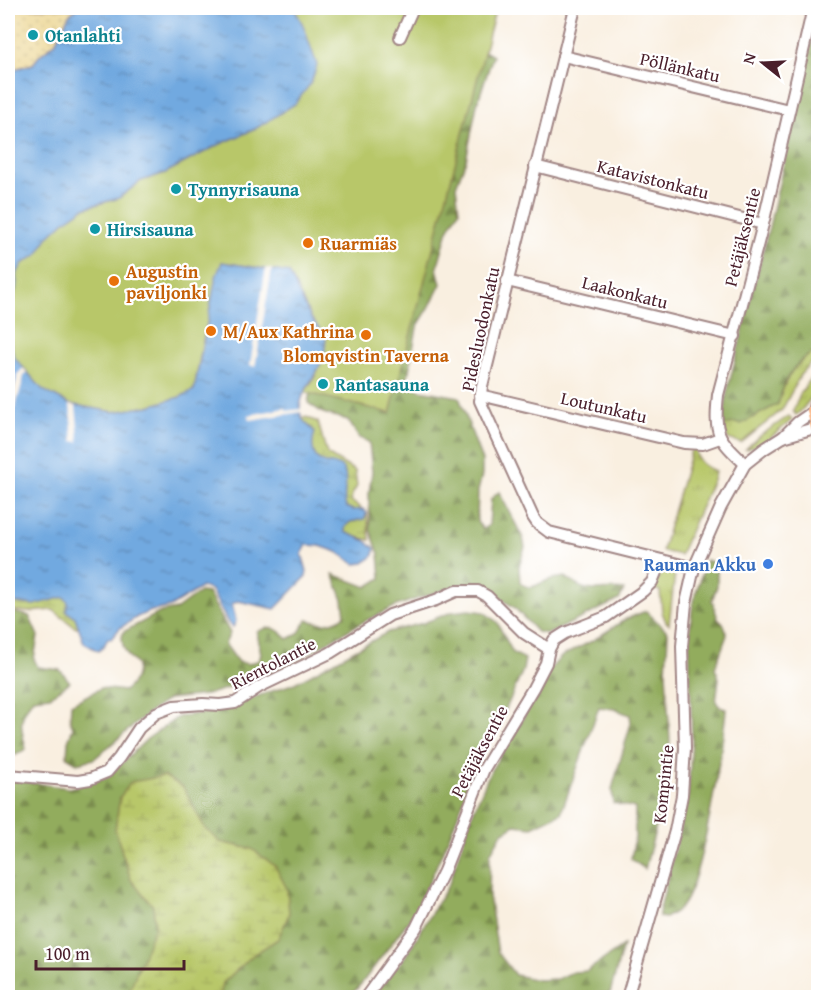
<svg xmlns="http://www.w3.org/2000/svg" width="826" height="1005" font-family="'Gentium Book Plus',serif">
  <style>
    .grass { fill: url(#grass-tufts); stroke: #81734a; stroke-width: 1.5 }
    .forest { fill: url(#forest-firs); stroke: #6e6644; stroke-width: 1.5 }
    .wetland { fill: url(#wetland-marsh); stroke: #81734a; stroke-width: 1.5 }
    .sand { fill: url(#sand-dots); stroke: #9c7c64; stroke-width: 1.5 }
    .park { fill: #b8c769; stroke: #81734a; stroke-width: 1.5 }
    .water { fill: url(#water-ripples); stroke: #5e6486; stroke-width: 1.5 }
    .pier { fill: #f9efe0 }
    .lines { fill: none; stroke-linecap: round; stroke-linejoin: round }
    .minor-casing { stroke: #a28786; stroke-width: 14 }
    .major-casing { stroke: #a28786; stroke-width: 16 }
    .minor { stroke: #fff; stroke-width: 10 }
    .major { stroke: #fbbb8d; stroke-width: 14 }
    .culture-dot { fill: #0f9aa8; stroke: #fff; stroke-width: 2 }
    .food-dot { fill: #e8710a; stroke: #fff; stroke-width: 2 }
    .shop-dot { fill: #3f7fe0; stroke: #fff; stroke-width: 2 }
    .labels { text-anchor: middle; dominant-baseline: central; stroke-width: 4.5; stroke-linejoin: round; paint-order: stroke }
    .culture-label { font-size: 18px; font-weight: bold; fill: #0d838f; stroke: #fff; text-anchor: start }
    .street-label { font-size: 18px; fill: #4a1f2b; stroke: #fff }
    .food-label { font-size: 18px; font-weight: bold; fill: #c56008; stroke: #fff; text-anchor: start }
    .shop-label { font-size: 18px; font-weight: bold; fill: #366cbe; stroke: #fff; text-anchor: end }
  </style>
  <defs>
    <pattern id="grass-tufts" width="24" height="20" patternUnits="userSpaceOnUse" patternTransform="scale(1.5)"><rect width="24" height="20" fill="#b8c769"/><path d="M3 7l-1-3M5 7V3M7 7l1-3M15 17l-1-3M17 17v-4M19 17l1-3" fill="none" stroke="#a0aa5b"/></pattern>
    <pattern id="forest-firs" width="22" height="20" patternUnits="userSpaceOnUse" patternTransform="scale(1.5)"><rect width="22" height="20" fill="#92ac5d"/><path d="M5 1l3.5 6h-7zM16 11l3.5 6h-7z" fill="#798b4d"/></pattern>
    <pattern id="wetland-marsh" width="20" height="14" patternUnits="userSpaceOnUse" patternTransform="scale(1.5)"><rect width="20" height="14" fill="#b8c769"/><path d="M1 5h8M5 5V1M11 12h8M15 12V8" fill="none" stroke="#a0aa5b"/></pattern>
    <pattern id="sand-dots" width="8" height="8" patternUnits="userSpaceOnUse" patternTransform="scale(1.5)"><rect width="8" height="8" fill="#eeda9e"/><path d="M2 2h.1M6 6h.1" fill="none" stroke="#cebb88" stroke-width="1.8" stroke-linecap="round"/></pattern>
    <pattern id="water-ripples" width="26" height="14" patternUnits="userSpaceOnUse" patternTransform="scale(1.5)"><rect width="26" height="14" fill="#71a9e0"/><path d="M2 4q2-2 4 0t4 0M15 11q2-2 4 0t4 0" fill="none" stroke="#5f89b6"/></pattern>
  </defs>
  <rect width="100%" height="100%" fill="#fff"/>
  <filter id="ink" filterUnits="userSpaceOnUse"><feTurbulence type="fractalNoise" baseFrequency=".0167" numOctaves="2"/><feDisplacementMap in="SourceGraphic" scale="12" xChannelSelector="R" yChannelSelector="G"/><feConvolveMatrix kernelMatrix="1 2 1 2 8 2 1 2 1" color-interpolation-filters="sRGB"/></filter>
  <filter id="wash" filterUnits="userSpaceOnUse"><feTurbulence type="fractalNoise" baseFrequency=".008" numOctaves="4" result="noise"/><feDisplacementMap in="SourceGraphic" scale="24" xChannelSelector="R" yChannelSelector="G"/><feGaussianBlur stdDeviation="1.35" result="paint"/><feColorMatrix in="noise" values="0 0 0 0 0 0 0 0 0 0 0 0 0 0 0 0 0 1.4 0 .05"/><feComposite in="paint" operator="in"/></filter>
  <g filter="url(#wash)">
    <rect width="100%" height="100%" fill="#f9efe0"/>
    <g class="grass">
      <path d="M818,349V356L801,374L782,410L741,443L728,439L723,426L733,423H742L778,404C787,375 792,365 818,349Z"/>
      <path d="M818,370C818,374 820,382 818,386C817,390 801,413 796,415L793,411L801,392Z"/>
      <path d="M789,416L792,420C780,429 762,448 746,449L758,437Z"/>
      <path d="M692,447L696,448C695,460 704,467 715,471L714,477L680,555L662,551Z"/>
      <path d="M665,569L675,573L669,624L666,622L662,612L660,591L653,588L659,574Z"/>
    </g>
    <g class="forest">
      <path d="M818,16V349C792,365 786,375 778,404L741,424L733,423L723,426L727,392L769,227Z"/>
      <path d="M481,49L493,56L477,104L466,160L456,186L459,211L448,230L437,268L441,284L429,308L417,327L407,381L420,390L459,397L482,461V475L478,491L477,522L483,529L489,525L491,499L499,492L523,538L525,547L519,567L520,583C533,592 537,583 549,580C554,578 560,578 566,577C571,581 577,586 583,588C596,593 610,587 624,590L619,600L548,634L537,632L514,607L489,591L461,584L396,606L359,624L286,666L241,684L206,695L168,699L146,715L94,759L77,763L67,757L68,741L73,728L70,720L71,704L101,688L124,691C134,683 137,677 137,665C128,657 119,645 123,632L161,612L177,609L200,592L208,593L230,633L225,644L238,662L249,664L259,660L261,654L257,632C272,624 276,628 288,639L298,634L307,620C322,624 331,625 345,616L343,600L333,574L367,587L381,578L379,554L370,529L369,493L372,472L369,442L359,438L348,420L323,413L308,403L311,386Z"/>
      <path d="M706,560L717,564V586L712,600L718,619L724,625L727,635L715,668L719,678L716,702L720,707L726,709C723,744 702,887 680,908C676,912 670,915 665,918L659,917V913L688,795L692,740L689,638L693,603Z"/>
      <path d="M469,610L484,612L497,622L513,653L525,659L523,670L502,718L479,760L452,830L418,908L362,983L349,997H8V779L69,788L108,777L147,739L178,717L216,711L295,683L388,632L423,623L452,612Z"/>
      <path d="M8,611L29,616L38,636L34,659L38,667L60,670L70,682L50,696L33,698C18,719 20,725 26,749L16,755H8Z"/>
      <path d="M646,611L668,632L666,673L670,741L663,800L645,869L631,859L635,837V808L613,803L612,789L631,723L630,715L614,709L599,707L561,813L532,827L515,825L502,833L490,854L489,896L498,953L515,975L538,980L557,979L573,972L587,971L623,946L610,993L570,998H370L405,957L449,884L470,819L491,770L523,719L538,682L562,656L592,641L626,619Z"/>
    </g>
    <g class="wetland">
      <path d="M306,417L318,422L327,454L355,471L357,486L352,495L351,501L367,513L370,540L330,531L302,420Z"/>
      <path d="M53,587L71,600L80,625L76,628L53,610L29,612L8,610V596Z"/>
      <path d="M164,776L183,787L205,828L220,842L252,849L275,866L287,889L289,914L278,939L254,954L223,983L220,997H127L155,926L153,906L131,880L115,830L120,797L131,782Z"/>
    </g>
    <path class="sand" d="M8,8H78L69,15L55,43L40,55L33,64L15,69L8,74Z"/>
    <path class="park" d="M294,8H484L495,11L390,413L304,392C318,377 323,358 326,338L311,318L289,273L222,262L204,336L194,390L180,397L149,406L114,412L69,404L43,390L14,357L8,334V318L17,285L16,276L22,263L37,254L49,236L65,221L84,208L119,198L141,181L165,173L218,145L255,129L303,25Z"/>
    <path class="water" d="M78,8H294L303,25L317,65L311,83L295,104L255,129L218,145L165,173L141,181L119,198L84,208L65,221L49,236L37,255L22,264L16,276L17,285L8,317V334L14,357L43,390L69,404L114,412L149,406L180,397L194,390L216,277L222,262L289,273L311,318L326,338C325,346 325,354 322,361C315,378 293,401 302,418C304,423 311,427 315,432C311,443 311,460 326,463C332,465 339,463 343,469C350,480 341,495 346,507L353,510L363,509L367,513L364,519L350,522L345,527V532L364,540L375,548L374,555L364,563L355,564L337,552L320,546L307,545L302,554L307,571L306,577L275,609L238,601L232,604L236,621L233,627L228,623L211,590L202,587L170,607L151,611L137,617L120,628L111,639L108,638L103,648L98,651L84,643L75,617L66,611L68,602L64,597L34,605L8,602V74L15,69L33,64L40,55L55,43L69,15Z"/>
    <g class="pier">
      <path d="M266,268L272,269L255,367L250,365Z"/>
      <path d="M23,368L27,372L24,376L8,435V413L18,374Z"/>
      <path d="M70,404L76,406L79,442L73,441Z"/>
      <path d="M286,408V411L301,409V412L250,420L249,415Z"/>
    </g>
  </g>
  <g filter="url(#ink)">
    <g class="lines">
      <defs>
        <g id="minor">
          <path d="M575,8L482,386L480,401L533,517L537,523L549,532L694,568"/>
          <path d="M400,37L413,8"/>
          <path d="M563,56L789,110"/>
          <path d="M535,166L763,224"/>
          <path d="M507,281L735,336"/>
          <path d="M480,395L684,443L703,444L720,438"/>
          <path d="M783,437L818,427"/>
          <path d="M745,464C717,437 714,434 718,395L763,224L813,8"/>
          <path d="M8,775L78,781L90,779L107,772L119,758L139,728L156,713L174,706L203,704L220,705L235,703L259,687L330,653L390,615L436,600L456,591H478L487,596L524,633L549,649"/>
          <path d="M365,998L416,928L444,871L484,769L533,688L546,663L549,649L554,640L565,633L606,617L643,591L652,582L661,560"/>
          <path d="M627,998L675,831L682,795L685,748L682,646L686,603L694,568L721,507L745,464L764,449L783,437L798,422L814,411"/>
        </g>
        <path id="major" d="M818,397L814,411L818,428"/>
      </defs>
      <use href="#minor" class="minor-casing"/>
      <use href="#major" class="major-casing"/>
      <use href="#minor" class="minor"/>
      <use href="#major" class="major"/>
    </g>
  </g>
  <g class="culture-dot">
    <circle cx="33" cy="35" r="6"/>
    <circle cx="176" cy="189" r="6"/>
    <circle cx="95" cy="229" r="6"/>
    <circle cx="323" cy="384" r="6"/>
  </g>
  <g class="food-dot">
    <circle cx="308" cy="243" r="6"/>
    <circle cx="114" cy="281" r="6"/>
    <circle cx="211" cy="331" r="6"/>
    <circle cx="366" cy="335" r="6"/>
  </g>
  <circle class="shop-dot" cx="768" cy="564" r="6"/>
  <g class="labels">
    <g class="culture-label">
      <text x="45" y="35">Otanlahti</text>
      <text x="188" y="189">Tynnyrisauna</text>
      <text x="107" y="229">Hirsisauna</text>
      <text x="335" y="384">Rantasauna</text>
    </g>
    <g class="street-label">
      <text transform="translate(680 67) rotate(13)">Pöllänkatu</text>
      <text transform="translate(653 179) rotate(14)">Katavistonkatu</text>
      <text transform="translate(742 237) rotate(-76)">Petäjäksentie</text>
      <text transform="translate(625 292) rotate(14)">Laakonkatu</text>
      <text transform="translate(480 329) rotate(-78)">Pidesluodonkatu</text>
      <text transform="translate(604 407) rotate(13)">Loutunkatu</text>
      <text transform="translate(273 663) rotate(-27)">Rientolantie</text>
      <text transform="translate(479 751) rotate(-62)">Petäjäksentie</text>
      <text transform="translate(663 784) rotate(-84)">Kompintie</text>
    </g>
    <g class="food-label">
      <text x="320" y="243">Ruarmiäs</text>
      <text x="126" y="271">Augustin<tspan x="126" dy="21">paviljonki</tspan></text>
      <text x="223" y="331">M/Aux Kathrina</text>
      <text x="366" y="355" text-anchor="middle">Blomqvistin Taverna</text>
    </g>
    <g class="shop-label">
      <text x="756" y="564">Rauman Akku</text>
    </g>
  </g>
  <rect width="826" height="1005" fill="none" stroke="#fff" stroke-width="30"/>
  <g transform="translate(763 63) rotate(288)" stroke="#ffffff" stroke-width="4.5" paint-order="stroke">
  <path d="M0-4.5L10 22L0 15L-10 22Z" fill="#4a1f2b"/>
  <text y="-9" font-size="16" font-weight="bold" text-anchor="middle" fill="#4a1f2b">N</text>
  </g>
  <path d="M36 960v9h148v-9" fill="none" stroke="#4a1f2b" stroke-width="3"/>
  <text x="45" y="960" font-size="18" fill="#4a1f2b" stroke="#ffffff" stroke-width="4.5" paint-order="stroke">100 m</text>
</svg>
